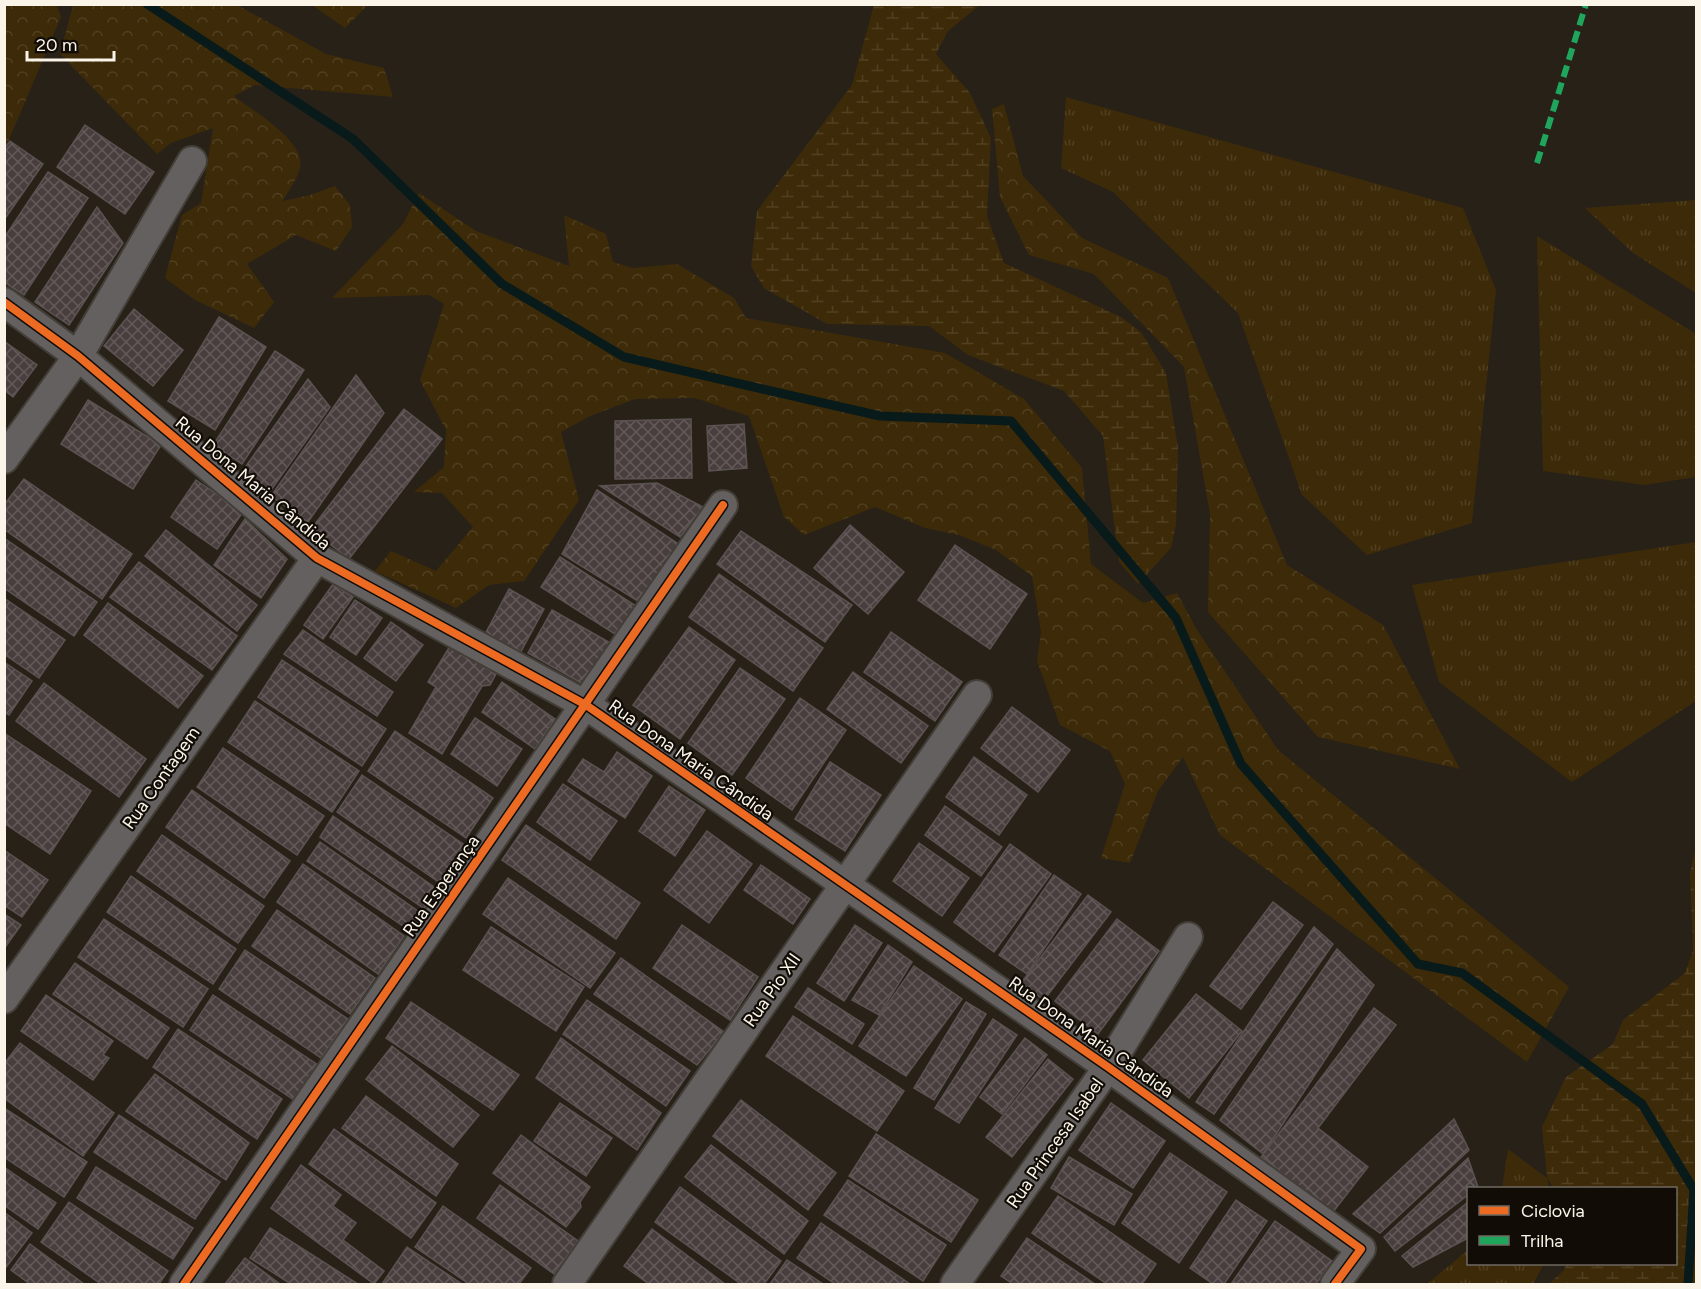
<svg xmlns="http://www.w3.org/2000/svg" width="1701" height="1289" font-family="Figtree,sans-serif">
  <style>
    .grass { fill: url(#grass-tufts) }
    .forest { fill: url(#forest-crowns) }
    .wetland { fill: url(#wetland-marsh) }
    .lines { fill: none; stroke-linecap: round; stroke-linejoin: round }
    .stream { stroke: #081a1a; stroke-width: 9 }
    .building { fill: url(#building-cross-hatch); stroke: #5a5351; stroke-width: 1.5 }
    .minor-casing { stroke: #433e37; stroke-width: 32 }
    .minor { stroke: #63605f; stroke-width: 28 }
    .quiet { stroke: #20a55d; stroke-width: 6; stroke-dasharray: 12 6; stroke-linecap: butt }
    .cycleway-casing { stroke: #110d06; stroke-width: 11 }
    .cycleway { stroke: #ed6a23; stroke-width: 8 }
    .labels { text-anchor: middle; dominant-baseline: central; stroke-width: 4.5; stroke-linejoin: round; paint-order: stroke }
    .street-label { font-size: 18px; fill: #fbf4e9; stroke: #110d06 }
  </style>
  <defs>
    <pattern id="grass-tufts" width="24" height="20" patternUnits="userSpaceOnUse" patternTransform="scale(1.5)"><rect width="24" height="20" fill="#3d2a08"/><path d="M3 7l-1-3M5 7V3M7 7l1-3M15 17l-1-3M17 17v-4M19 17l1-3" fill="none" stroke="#503f20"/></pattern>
    <pattern id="forest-crowns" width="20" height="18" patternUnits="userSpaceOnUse" patternTransform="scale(1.5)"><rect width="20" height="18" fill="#3d2a08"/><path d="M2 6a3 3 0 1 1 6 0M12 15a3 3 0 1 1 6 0" fill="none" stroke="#503f20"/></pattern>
    <pattern id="wetland-marsh" width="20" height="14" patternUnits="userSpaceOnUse" patternTransform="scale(1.5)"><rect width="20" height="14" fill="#3d2a08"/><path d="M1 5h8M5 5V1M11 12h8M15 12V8" fill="none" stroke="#503f20"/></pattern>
    <pattern id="building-cross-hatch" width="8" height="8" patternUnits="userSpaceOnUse" patternTransform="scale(1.5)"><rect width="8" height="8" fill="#493e3e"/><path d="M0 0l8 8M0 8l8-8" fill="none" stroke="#645a5a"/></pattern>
  </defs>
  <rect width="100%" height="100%" fill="#272118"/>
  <g class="grass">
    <path d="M1066,97L1463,208L1496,290L1472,523L1367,555L1302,495L1238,313L1113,192L1061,168Z"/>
    <path d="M1696,200V293L1633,253L1585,208Z"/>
    <path d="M1537,236L1696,334V477L1644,485L1543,471Z"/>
    <path d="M1696,542V701L1572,782L1439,682L1412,585Z"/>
    <path d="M1508,1149L1547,1178L1549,1188H1502Z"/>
    <path d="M1468,1250V1264H1544L1533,1284H1427Z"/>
  </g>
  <g class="forest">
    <path d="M5,5H57L61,17L5,149Z"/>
    <path d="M237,5L326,54L384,68L393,97L255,85L234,96C252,110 307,142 300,168C297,180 288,191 283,201L310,195L335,186L350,205L352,227L336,251L296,235L247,264L274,302L254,328L195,300L165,278L182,215L201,203L213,128L171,143L157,154L60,54L73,5Z"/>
    <path d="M312,5H368L345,28Z"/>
    <path d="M1004,104L1023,176L1082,238L1168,278L1287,565L1383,625L1460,769L1318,737L1208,612L1210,514L1184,367L1094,274L1029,255L1000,197L992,109Z"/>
    <path d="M419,193L476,231L569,266L564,215L606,234L613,262L633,268L677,264L734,298L746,318L945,353L1024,399L1082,468L1091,564L1143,603L1177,593L1197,630L1278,750L1569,987L1527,1062L1220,835L1183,757L1158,791L1130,863L1101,858L1125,784L1110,751L1060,725L1037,661L1041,632L1032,576L996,550L959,535L925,528L875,507L804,535L784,517L749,416L695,398L635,399L590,416L561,432L579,500L524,581L489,585L456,608L375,571L391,551L436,571L473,527L442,493L414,492L444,467L446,430L420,380L444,304L429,295L332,298L403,224Z"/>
  </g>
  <g class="wetland">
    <path d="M874,5H980L948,31L936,54L970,93L991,138L987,216L1004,263L1121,317L1141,332L1166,373L1178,448L1176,525L1171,548L1138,584L1119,562L1103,436L1064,391L968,355L929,326L827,324L764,288L751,266L757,211L852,85Z"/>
    <path d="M1696,846V1284H1549L1564,1270L1566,1264H1676V1188H1554L1547,1178L1542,1127L1566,1077L1613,1044L1623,1020L1685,973L1693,950L1690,873Z"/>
  </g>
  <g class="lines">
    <g class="stream">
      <path d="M147,4L353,139L502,284L624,357L880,416L1011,421L1176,618L1241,764L1418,964L1462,973L1642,1104L1694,1190"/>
      <path d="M1688,1284L1694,1190L1696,1187"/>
    </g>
  </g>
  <g class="building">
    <path d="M85,125L154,172L125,214L57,167Z"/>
    <path d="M10,141L43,164L4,220V149Z"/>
    <path d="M48,172L88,198L24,295L4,282V238Z"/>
    <path d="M97,207L123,243L69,325L35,302Z"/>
    <path d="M134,309L183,350L153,386L104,346Z"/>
    <path d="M219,317L266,347L215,430L168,401Z"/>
    <path d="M4,341L37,365L13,397L4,390Z"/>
    <path d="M275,351L304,370L242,464L213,445Z"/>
    <path d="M356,375L384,413L308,522L271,496Z"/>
    <path d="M308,379L330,407L269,493L241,473Z"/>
    <path d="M88,400L161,445L133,489L61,444Z"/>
    <path d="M404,409L442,439L349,559L311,529Z"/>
    <path d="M691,419L692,478L615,479V421Z"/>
    <path d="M744,424L747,468L709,471L707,426Z"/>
    <path d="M24,479L132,554L102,599L4,529V505Z"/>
    <path d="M196,480L243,512L217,549L171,517Z"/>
    <path d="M657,483L703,507L680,537L600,486Z"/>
    <path d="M597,490L680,545L641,603L562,554Z"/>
    <path d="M245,519L287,559L261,598L214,565Z"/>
    <path d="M850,525L904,572L868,614L814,568Z"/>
    <path d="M166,530L257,605L237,631L145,556Z"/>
    <path d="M741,531L852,605L825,642L717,564Z"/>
    <path d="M4,538L97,602L74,636L4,588Z"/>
    <path d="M955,545L1027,594L990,649L918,600Z"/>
    <path d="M560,557L636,606L618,636L541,587Z"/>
    <path d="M139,562L237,636L212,670L110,597Z"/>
    <path d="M719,574L823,648L793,691L689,617Z"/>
    <path d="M333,584L353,597L323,639L304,625Z"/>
    <path d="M509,589L544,609L518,657L483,638Z"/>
    <path d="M4,598L65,640L39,678L4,654Z"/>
    <path d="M355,600L382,618L356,655L330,637Z"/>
    <path d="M108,603L203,676L178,708L84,635Z"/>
    <path d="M552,610L614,645L590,688L528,653Z"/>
    <path d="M391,622L423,645L396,681L364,658Z"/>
    <path d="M689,627L735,660L680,739L633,705Z"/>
    <path d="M303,630L393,692L377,716L284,654Z"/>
    <path d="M891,632L962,682L935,721L864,672Z"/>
    <path d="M450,646L496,674L490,685L482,686L442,754L409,733L436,687L428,682Z"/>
    <path d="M282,660L386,729L362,766L258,697Z"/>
    <path d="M4,662L32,681L9,715L4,712Z"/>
    <path d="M740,668L785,699L732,775L688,743Z"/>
    <path d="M853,672L928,726L901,763L827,709Z"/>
    <path d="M502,682L555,719L535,749L482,712Z"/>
    <path d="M44,683L146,759L119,797L16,721Z"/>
    <path d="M800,698L846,730L792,810L746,778Z"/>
    <path d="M255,701L359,771L332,812L228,742Z"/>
    <path d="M1012,707L1070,750L1038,792L981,748Z"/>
    <path d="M475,718L522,749L497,786L451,754Z"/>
    <path d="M395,731L493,798L466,838L368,771Z"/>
    <path d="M4,733L91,791L50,854L4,823Z"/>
    <path d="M223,748L324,816L297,855L197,787Z"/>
    <path d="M617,752L652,776L625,818L568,781L583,759L604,772Z"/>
    <path d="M974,757L1027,795L999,835L946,797Z"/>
    <path d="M830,762L881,795L845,851L795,819Z"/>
    <path d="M362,775L469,848L443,885L337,812Z"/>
    <path d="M563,784L617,821L590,860L537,822Z"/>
    <path d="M669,786L705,810L675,856L639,831Z"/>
    <path d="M192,790L290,861L264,898L166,827Z"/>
    <path d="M945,806L1002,847L981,876L925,835Z"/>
    <path d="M333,816L437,889L426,910L320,837Z"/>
    <path d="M526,825L640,903L616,939L502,860Z"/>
    <path d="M707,831L752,864L709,923L664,890Z"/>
    <path d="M162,835L264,906L238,943L137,871Z"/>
    <path d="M320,842L422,914L409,930L307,861Z"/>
    <path d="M919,843L969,878L942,916L893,881Z"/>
    <path d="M1010,844L1051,874L994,952L954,922Z"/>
    <path d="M4,850L48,880L22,917L4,905Z"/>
    <path d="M303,864L404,936L378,974L277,902Z"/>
    <path d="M761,865L810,899L793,924L744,890Z"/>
    <path d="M1054,875L1081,894L1027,974L999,955Z"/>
    <path d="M131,876L236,949L213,984L107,912Z"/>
    <path d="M508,878L615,953L590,988L483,914Z"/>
    <path d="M1088,895L1111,912L1044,1000L1021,983Z"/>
    <path d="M1273,902L1303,925L1241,1009L1210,986Z"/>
    <path d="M277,910L375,978L350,1014L252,946Z"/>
    <path d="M4,914L21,925L4,949Z"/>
    <path d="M104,919L208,989L183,1027L78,957Z"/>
    <path d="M1117,919L1159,951L1098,1034L1055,1001Z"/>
    <path d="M682,925L758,977L730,1020L653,968Z"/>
    <path d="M855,925L882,943L844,1001L817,983Z"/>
    <path d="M491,927L584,987L556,1031L463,970Z"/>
    <path d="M1314,927L1333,944L1214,1114L1196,1102Z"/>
    <path d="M888,945L912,962L879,1015L852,1000Z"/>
    <path d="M1337,949L1374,985L1263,1154L1220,1120Z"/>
    <path d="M245,950L348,1019L321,1058L219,989Z"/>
    <path d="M621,958L724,1032L697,1065L594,994Z"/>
    <path d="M75,963L169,1028L147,1059L53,994Z"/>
    <path d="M914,966L962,999L906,1076L859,1046Z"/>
    <path d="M808,988L864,1024L852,1044L795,1007Z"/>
    <path d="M1196,994L1242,1031L1189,1098L1143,1060Z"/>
    <path d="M46,995L113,1041L103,1055L109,1058L93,1080L21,1031Z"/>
    <path d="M213,995L318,1065L294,1100L190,1030Z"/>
    <path d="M587,1000L690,1071L666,1106L563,1034Z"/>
    <path d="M411,1002L519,1075L493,1110L386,1038Z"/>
    <path d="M966,1002L986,1014L934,1100L914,1088Z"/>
    <path d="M1374,1008L1396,1025L1318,1128L1368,1167L1333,1212L1261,1157Z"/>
    <path d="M793,1016L904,1091L877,1131L766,1056Z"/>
    <path d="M993,1019L1017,1035L959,1123L935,1108Z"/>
    <path d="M178,1029L282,1099L257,1139L153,1067Z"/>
    <path d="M561,1038L661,1113L637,1150L536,1078Z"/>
    <path d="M1025,1038L1047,1055L1002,1114L980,1097Z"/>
    <path d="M20,1043L114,1113L83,1156L4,1098V1064Z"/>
    <path d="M392,1046L479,1115L453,1147L366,1079Z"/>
    <path d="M1048,1059L1073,1079L1012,1157L986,1137Z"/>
    <path d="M155,1074L249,1143L226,1180L126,1111Z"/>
    <path d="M366,1096L458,1164L436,1196L342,1128Z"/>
    <path d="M741,1100L836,1173L808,1210L713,1136Z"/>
    <path d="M560,1103L612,1138L586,1176L534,1141Z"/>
    <path d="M1111,1103L1165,1141L1133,1188L1079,1150Z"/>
    <path d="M4,1108L87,1162L64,1197L4,1157Z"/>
    <path d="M119,1115L220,1182L195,1219L94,1152Z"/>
    <path d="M1454,1119L1469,1150L1380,1233L1353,1214Z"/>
    <path d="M334,1129L436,1203L411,1238L309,1164Z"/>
    <path d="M876,1134L978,1200L951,1242L849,1176Z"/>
    <path d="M521,1135L590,1187L580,1202L581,1207L566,1227L493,1173Z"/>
    <path d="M711,1145L808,1221L784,1254L685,1177Z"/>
    <path d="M1170,1153L1227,1192L1179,1263L1122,1223Z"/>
    <path d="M1069,1157L1132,1194L1114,1225L1051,1188Z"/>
    <path d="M1468,1158L1478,1187L1468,1188V1195L1395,1251L1384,1237Z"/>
    <path d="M301,1165L341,1195L333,1206L356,1223L343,1240L384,1271L374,1284L271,1208Z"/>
    <path d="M4,1167L56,1203L38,1229L4,1205Z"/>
    <path d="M96,1167L193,1228L173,1259L77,1198Z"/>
    <path d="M848,1180L946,1245L923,1281L824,1215Z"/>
    <path d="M500,1185L578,1241L554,1274L477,1218Z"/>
    <path d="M680,1187L781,1261L764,1284H741L655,1222Z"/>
    <path d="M1058,1196L1156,1264L1142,1284H1107L1032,1233Z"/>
    <path d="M1236,1200L1267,1221L1224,1284H1213L1190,1268Z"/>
    <path d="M69,1202L168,1271L159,1284H101L41,1242Z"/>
    <path d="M1468,1202V1238L1413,1267L1402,1256Z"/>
    <path d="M443,1206L531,1268L519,1284H469L415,1247Z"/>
    <path d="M4,1212L32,1233L4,1270Z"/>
    <path d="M1275,1221L1332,1261L1316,1284H1231Z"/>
    <path d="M821,1223L910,1284H835L797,1258Z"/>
    <path d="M270,1228L358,1284H291L250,1258Z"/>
    <path d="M652,1229L725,1284H649L624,1266Z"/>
    <path d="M1027,1238L1095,1284H1013L1001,1276Z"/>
    <path d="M30,1244L84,1284H30L11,1270Z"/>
    <path d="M407,1247L462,1284H382Z"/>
    <path d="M245,1258L280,1284H225Z"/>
    <path d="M787,1260L823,1284H770Z"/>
  </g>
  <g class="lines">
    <defs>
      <g id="minor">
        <path d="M4,302L78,356L317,558L586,705L1108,1067L1361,1249L1335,1284"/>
        <path d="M4,459L78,356L192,161"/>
        <path d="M4,999L317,558"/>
        <path d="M184,1284L723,505"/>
        <path d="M567,1284L977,695"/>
        <path d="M955,1284L1108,1067L1188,937"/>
      </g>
    </defs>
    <use href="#minor" class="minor-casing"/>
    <use href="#minor" class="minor"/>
    <path class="quiet" d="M1537,163L1586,4"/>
    <defs>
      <g id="cycleway">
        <path d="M4,302L78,356L317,558L586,705L1108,1067L1361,1249L1335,1284"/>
        <path d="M184,1284L723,505"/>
      </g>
    </defs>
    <use href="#cycleway" class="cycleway-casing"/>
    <use href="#cycleway" class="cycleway"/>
  </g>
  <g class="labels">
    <g class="street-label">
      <text transform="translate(253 483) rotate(40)">Rua Dona Maria Cândida</text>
      <text transform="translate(691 760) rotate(35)">Rua Dona Maria Cândida</text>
      <text transform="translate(161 778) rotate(-55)">Rua Contagem</text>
      <text transform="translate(441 886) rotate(-55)">Rua Esperança</text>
      <text transform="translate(772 990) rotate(-55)">Rua Pio XII</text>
      <text transform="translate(1091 1037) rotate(35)">Rua Dona Maria Cândida</text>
      <text transform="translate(1055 1143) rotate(-55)">Rua Princesa Isabel</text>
    </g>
  </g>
  <rect width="1701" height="1289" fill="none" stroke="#fbf4e9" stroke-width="12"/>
  <rect x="1467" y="1187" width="210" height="78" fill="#110d06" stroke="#6f6961" stroke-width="1.5"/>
  <rect x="1479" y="1206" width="30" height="9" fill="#ed6a23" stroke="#6f6961" stroke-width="1.5"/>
  <text x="1521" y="1217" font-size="18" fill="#fbf4e9">Ciclovia</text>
  <rect x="1479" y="1236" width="30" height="9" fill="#20a55d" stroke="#6f6961" stroke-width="1.5"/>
  <text x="1521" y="1247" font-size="18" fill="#fbf4e9">Trilha</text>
  <path d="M27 51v9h87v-9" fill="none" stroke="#fbf4e9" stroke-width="3"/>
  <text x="36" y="51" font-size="18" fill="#fbf4e9" stroke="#110d06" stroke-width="4.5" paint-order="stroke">20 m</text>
</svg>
